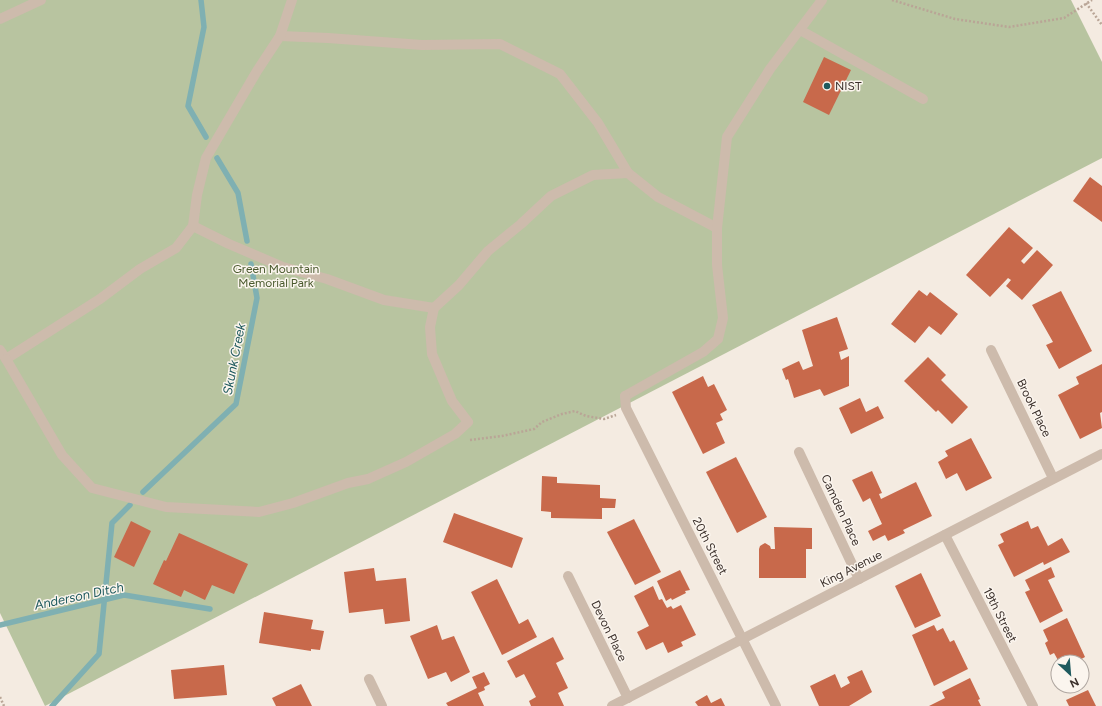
<svg xmlns="http://www.w3.org/2000/svg" width="1102" height="706" font-family="Figtree,sans-serif">
  <style>
    .green { fill: #b8c4a0 }
    .lines { fill: none; stroke-linecap: round; stroke-linejoin: round }
    .stream { stroke: #7fb0b2; stroke-width: 5.5 }
    .building { fill: #c8694b }
    .path { stroke: #b9a596; stroke-width: 2.5; stroke-dasharray: 2 2; stroke-linecap: butt }
    .service { stroke: #cdbbac; stroke-width: 10 }
    .minor { stroke: #cdbbac; stroke-width: 10 }
    .poi-dot { fill: #1f5a5e; stroke: #fbf5ee; stroke-width: 1.5 }
    .labels { text-anchor: middle; dominant-baseline: central; stroke-width: 3; stroke-linejoin: round; paint-order: stroke }
    .poi-label { font-size: 12px; fill: #3b302b; stroke: #fbf5ee; text-anchor: start }
    .park-label { font-size: 12px; fill: #4a5a2e; stroke: #fbf5ee }
    .street-label { font-size: 12px; fill: #3b302b; stroke: #fbf5ee }
    .water-label { font-size: 13px; font-style: italic; fill: #1f5a5e; stroke: #fbf5ee }
  </style>
  <rect width="100%" height="100%" fill="#f4ebe1"/>
  <path class="green" d="M0,0H1071L1102,62V158L45,706L0,613Z"/>
  <g class="lines">
    <g class="stream">
      <path d="M201,0L204,27L188,106L206,137"/>
      <path d="M217,158L238,193L247,241"/>
      <path d="M143,492L236,404L257,298L251,264"/>
      <path d="M0,625L124,595L210,609"/>
      <path d="M52,706L99,654L112,523L130,505"/>
    </g>
  </g>
  <g class="building">
    <path d="M824,57L851,70L829,115L803,102Z"/>
    <path d="M1090,177L1102,186V222L1073,201Z"/>
    <path d="M1009,227L1033,248L1021,261L1024,264L1037,250L1053,265L1022,300L1006,286L1011,280L1008,278L990,297L966,275Z"/>
    <path d="M919,290L927,296L930,292L958,314L941,335L929,326L915,343L891,324Z"/>
    <path d="M1061,291L1092,351L1059,369L1046,345L1053,342L1032,305Z"/>
    <path d="M837,317L848,349L839,352L841,360L849,356V386L824,396L820,389L794,398L788,379L786,380L782,369L799,361L803,370L813,366L802,330Z"/>
    <path d="M928,357L946,375L941,380L968,407L952,424L938,410L936,412L904,381Z"/>
    <path d="M1102,364V412L1100,413L1102,428L1080,439L1058,395L1079,384L1076,377Z"/>
    <path d="M703,376L708,387L714,384L727,410L720,414L723,420L716,423L725,443L703,454L672,392Z"/>
    <path d="M860,398L866,412L878,406L884,418L851,434L839,408Z"/>
    <path d="M971,438L992,478L966,491L957,473L946,479L938,462L948,456L945,451Z"/>
    <path d="M736,457L767,517L737,533L706,472Z"/>
    <path d="M872,471L882,493L879,494L881,499L916,482L932,516L903,530L905,533L888,541L885,535L873,541L868,531L882,524L870,498L863,502L852,480Z"/>
    <path d="M542,476L557,477V483L600,485V498L616,499L615,508H602V519L551,518V512L541,511Z"/>
    <path d="M454,513L523,538L512,568L443,542Z"/>
    <path d="M634,519L661,572L635,585L607,532Z"/>
    <path d="M131,521L151,531L134,567L114,557Z"/>
    <path d="M1028,521L1031,529L1038,526L1048,546L1062,538L1070,552L1044,565L1043,562L1014,577L998,545L1004,542L1000,534Z"/>
    <path d="M774,527L812,528V549H806V578H759V549L760,546L765,543L770,546L771,549H775Z"/>
    <path d="M179,533L248,564L234,594L212,585L205,600L184,590L181,597L153,584L164,560L166,561Z"/>
    <path d="M1051,567L1055,577L1048,580L1063,611L1040,623L1025,592L1030,590L1025,580Z"/>
    <path d="M374,568L376,581L406,578L410,621L385,624L383,609L349,613L344,572Z"/>
    <path d="M680,570L690,590L685,591L686,593L672,600L671,598L666,601L657,581Z"/>
    <path d="M921,573L941,616L915,628L895,586Z"/>
    <path d="M497,579L519,624L528,619L537,637L502,655L471,592Z"/>
    <path d="M653,586L659,600L662,599L667,608L671,606L673,609L681,605L696,635L681,642L683,646L668,653L663,642L646,650L637,632L649,626L634,596Z"/>
    <path d="M264,612L313,620L311,629L324,631L320,650L311,649V651L259,643Z"/>
    <path d="M1067,618L1085,657L1076,662H1059L1054,653L1050,655L1045,643L1048,641L1043,630Z"/>
    <path d="M437,625L442,640L454,636L470,672L451,682L446,672L428,679L410,636Z"/>
    <path d="M934,625L937,631L943,628L950,642L954,640L968,669L934,686L912,635Z"/>
    <path d="M553,637L564,659L556,663L568,688L558,693L564,706H531L529,701L536,697L524,674L516,678L507,661Z"/>
    <path d="M224,665L227,695L174,699L171,670Z"/>
    <path d="M862,670L872,692L849,706H819L810,686L835,674L841,688L850,683L847,677Z"/>
    <path d="M484,672L490,684L484,687L485,690L478,693L484,706H448L446,703L477,688L472,677Z"/>
    <path d="M970,678L980,699L978,700L981,706H929L945,698L942,692Z"/>
    <path d="M301,684L312,706H276L272,698Z"/>
    <path d="M1088,690L1096,706H1069L1066,700Z"/>
    <path d="M707,695L711,703L721,698L725,706H698L695,702Z"/>
  </g>
  <g class="lines">
    <g class="path">
      <path d="M892,0L955,19L1009,27L1064,18L1092,0"/>
      <path d="M1086,3L1102,25"/>
      <path d="M470,440L502,436L534,429L542,422L562,414L575,411L586,416L604,419L616,415"/>
      <path d="M0,697L4,706"/>
    </g>
    <g class="service">
      <path d="M0,19L41,0"/>
      <path d="M800,30L923,99"/>
      <path d="M280,36L328,38L422,45L500,44L560,74L598,123L628,173L658,197L717,228"/>
      <path d="M193,226L229,244L283,267L327,279L384,300L434,308"/>
      <path d="M0,350L6,359L100,299L140,269L176,248L193,226L197,195L206,158L257,71L280,36L292,0"/>
      <path d="M6,359L62,455L92,488L166,507L259,512L293,503L348,483L368,479L406,462L455,434L468,422L452,401L432,354L430,327L434,308L459,285L488,251L521,224L551,196L593,175L628,173"/>
      <path d="M625,396L703,352L718,339L723,318L717,265V228L727,137L770,69L822,0"/>
    </g>
    <g class="minor">
      <path d="M991,350L1053,478"/>
      <path d="M625,396L626,408L776,706"/>
      <path d="M799,452L859,579"/>
      <path d="M945,535L1033,706"/>
      <path d="M568,576L628,698"/>
      <path d="M369,679L382,706"/>
      <path d="M612,706L1102,454"/>
    </g>
  </g>
  <circle class="poi-dot" cx="827" cy="86" r="4"/>
  <g class="labels">
    <g class="poi-label">
      <text x="835" y="86">NIST</text>
    </g>
    <g class="park-label">
      <text x="276" y="269">Green Mountain<tspan x="276" dy="14">Memorial Park</tspan></text>
    </g>
    <g class="street-label">
      <text transform="translate(1034 408) rotate(64)">Brook Place</text>
      <text transform="translate(841 510) rotate(65)">Camden Place</text>
      <text transform="translate(710 546) rotate(63)">20th Street</text>
      <text transform="translate(851 569) rotate(-27)">King Avenue</text>
      <text transform="translate(1000 615) rotate(63)">19th Street</text>
      <text transform="translate(609 631) rotate(64)">Devon Place</text>
    </g>
    <g class="water-label">
      <text transform="translate(234 359) rotate(-79)">Skunk Creek</text>
      <text transform="translate(79 596) rotate(-12)">Anderson Ditch</text>
    </g>
  </g>
  <g transform="translate(1070 674) rotate(154)"><circle r="19" fill="#fbf5ee" stroke="#aea6a0"/>
  <path d="M0-3L7 15L0 10L-7 15Z" fill="#1f5a5e"/>
  <text y="-6" font-size="11" font-weight="bold" text-anchor="middle" fill="#3b302b">N</text>
  </g>
</svg>
